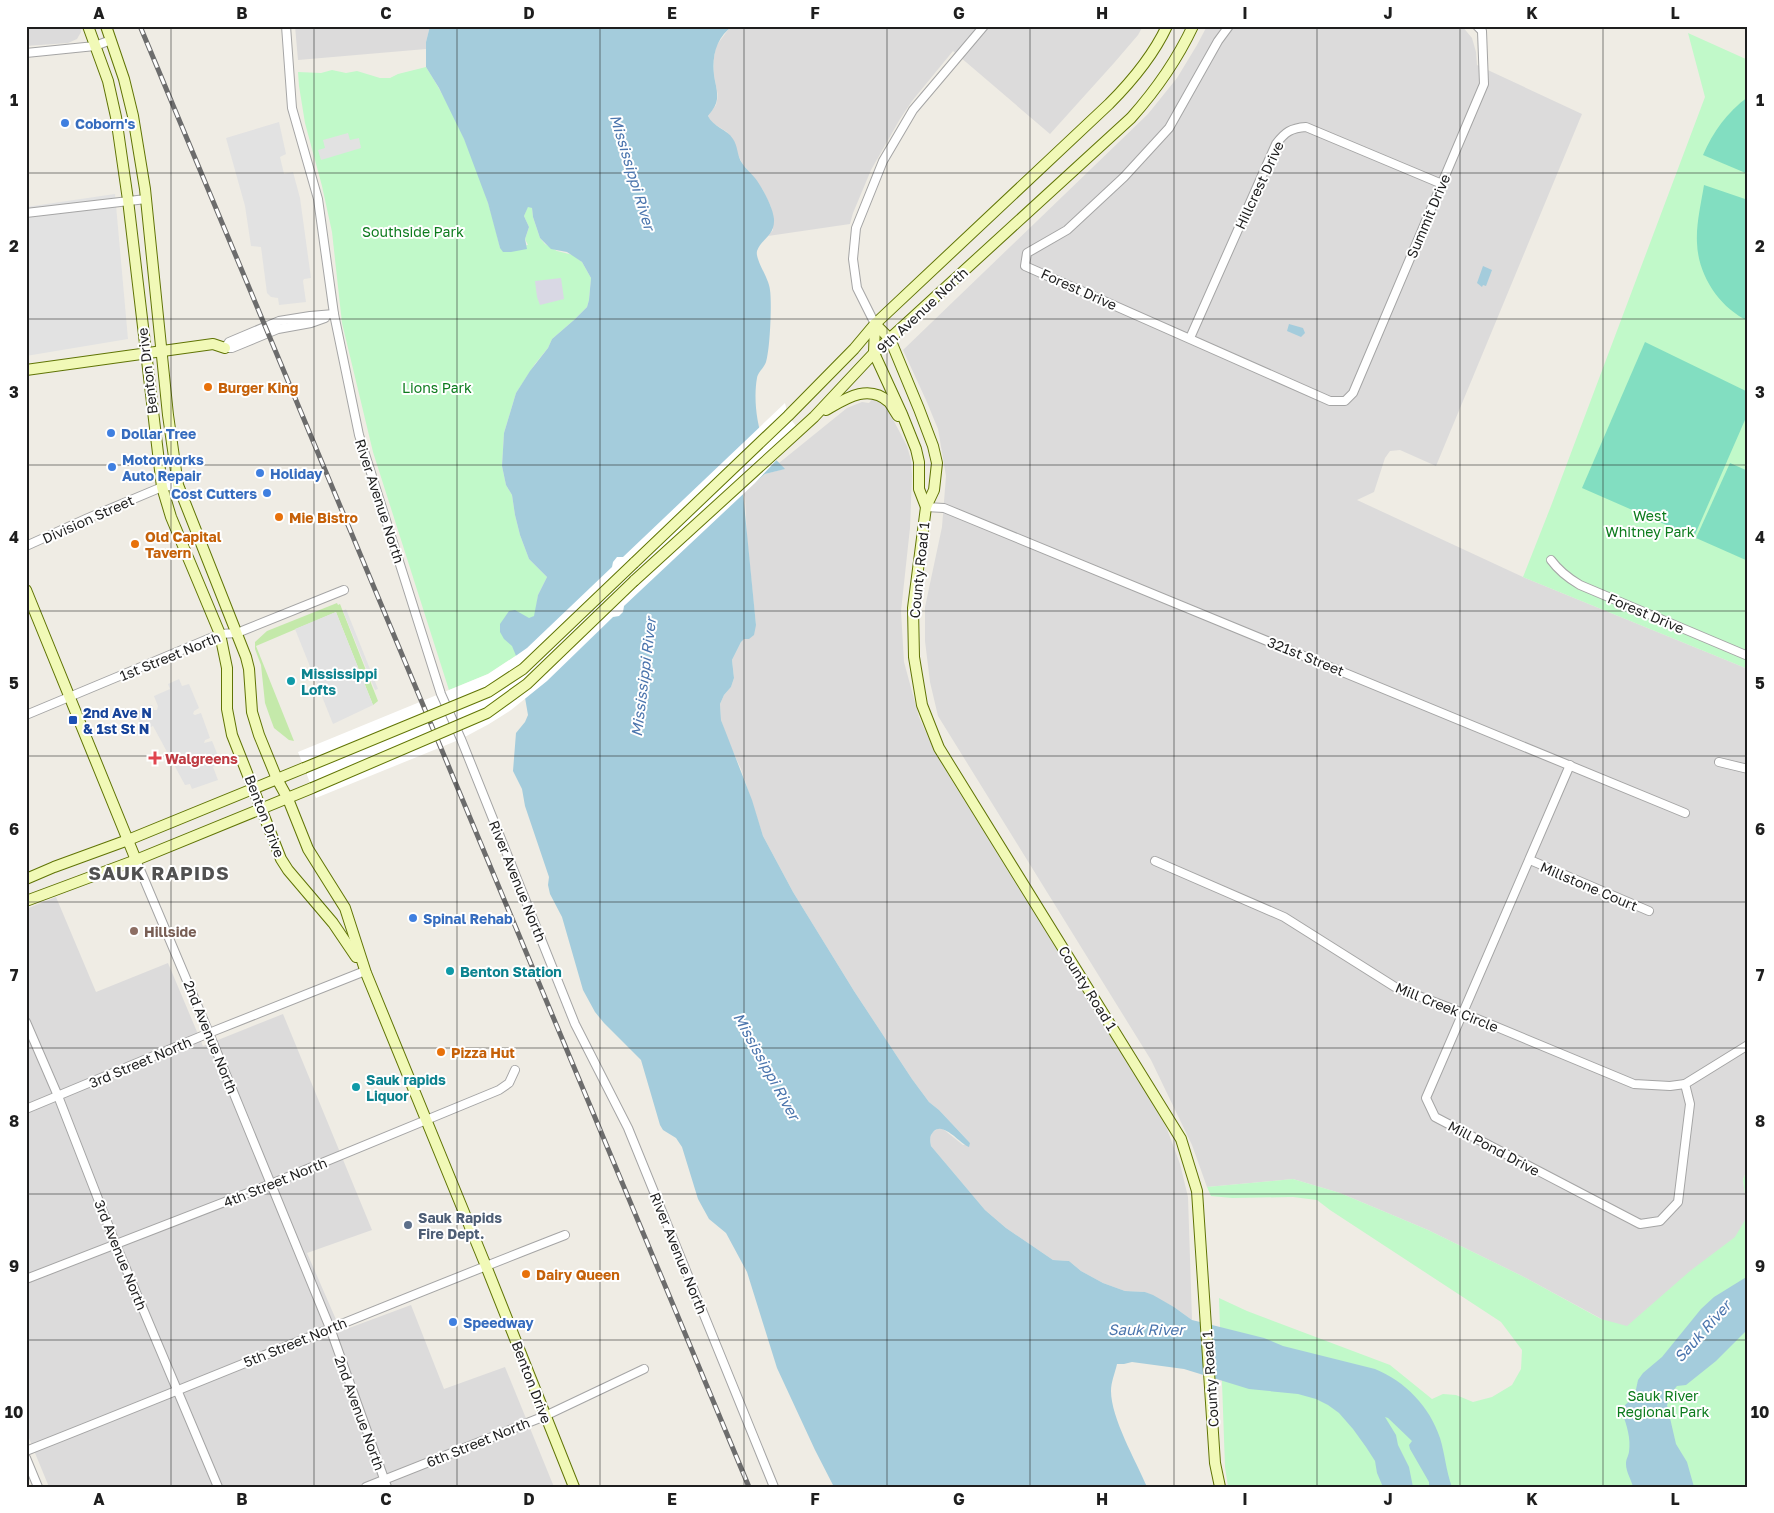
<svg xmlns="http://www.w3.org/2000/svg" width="1774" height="1513" font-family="'Golos Text',sans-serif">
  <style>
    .residential { fill: #dcdbdb }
    .grass { fill: #c4e9aa }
    .park { fill: #c1f9c9 }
    .pitch { fill: #82dec1 }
    .parking { fill: #e2e2e2 }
    .plaza { fill: #d9d8e4 }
    .water { fill: #a4ccdc }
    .pier { fill: #fff }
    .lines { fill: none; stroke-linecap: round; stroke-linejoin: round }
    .street-casing { stroke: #a5a5a5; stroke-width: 10 }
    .secondary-casing { stroke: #607405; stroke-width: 12 }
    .street { stroke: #fff; stroke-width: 8 }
    .secondary { stroke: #f1f9b7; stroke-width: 10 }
    .rail-casing { stroke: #6c6c6c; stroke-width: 5 }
    .rail { stroke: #fff; stroke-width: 3; stroke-dasharray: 9; stroke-linecap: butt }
    .secondary-bridge-casing { stroke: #607405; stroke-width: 12; stroke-linecap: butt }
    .secondary-bridge { stroke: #f1f9b7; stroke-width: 10 }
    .grid { fill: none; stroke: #1e1e1e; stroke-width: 1; stroke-opacity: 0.55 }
    .shop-dot { fill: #3f7fe0; stroke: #fff; stroke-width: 2 }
    .food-dot { fill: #e8710a; stroke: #fff; stroke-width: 2 }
    .culture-dot { fill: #0f9aa8; stroke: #fff; stroke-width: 2 }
    .transit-dot { fill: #1a4fb4; stroke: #fff; stroke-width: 2 }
    .health-dot { fill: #e0444e; stroke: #fff; stroke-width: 2 }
    .education-dot { fill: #8d6e63; stroke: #fff; stroke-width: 2 }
    .service-dot { fill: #5c6f8a; stroke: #fff; stroke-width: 2 }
    .labels { text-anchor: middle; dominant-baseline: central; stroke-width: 4; stroke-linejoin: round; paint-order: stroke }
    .shop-label { font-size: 14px; font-weight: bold; fill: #366cbe; stroke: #fff; text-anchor: start }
    .street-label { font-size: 14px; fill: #1e1e1e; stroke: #fff }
    .park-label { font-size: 14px; fill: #0c7b1d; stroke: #fff }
    .food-label { font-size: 14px; font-weight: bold; fill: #c56008; stroke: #fff; text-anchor: start }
    .culture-label { font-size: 14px; font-weight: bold; fill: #0d838f; stroke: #fff; text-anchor: start }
    .transit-label { font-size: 14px; font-weight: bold; fill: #164399; stroke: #fff; text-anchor: start }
    .health-label { font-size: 14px; font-weight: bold; fill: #be3a42; stroke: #fff; text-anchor: start }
    .education-label { font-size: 14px; font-weight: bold; fill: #785e54; stroke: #fff; text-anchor: start }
    .service-label { font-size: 14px; font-weight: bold; fill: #4e5e75; stroke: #fff; text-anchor: start }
    .water-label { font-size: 15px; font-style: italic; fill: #4b75ad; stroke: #fff }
    .district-label { font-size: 19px; font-weight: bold; letter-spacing: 1px; fill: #515151; stroke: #fff }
    .neatline { fill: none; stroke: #1e1e1e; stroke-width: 2 }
    .grid-label { font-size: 16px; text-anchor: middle; font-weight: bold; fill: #1e1e1e }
  </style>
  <rect width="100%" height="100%" fill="#efece4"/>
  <g class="residential">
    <path d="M26,26H80L81,32L77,39L68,43L26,46Z"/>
    <path d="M295,26H430L426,42V49L298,60Z"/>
    <path d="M733,26H1143L1138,35L1114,63L1050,134L953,51L912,101L900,119L871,170L853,213L850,224L768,236L773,230L771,207L763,190L742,163L727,132L711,122L708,116L716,105L718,96L714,75V58L716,46L728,30Z"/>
    <path d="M1207,26H1462L1472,38L1476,52L1477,65L1582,114L1436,466L1400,450L1390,451L1385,458L1374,492L1357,500L1523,577L1748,669V1166L1743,1180L1748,1216V1276L1662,1357L1598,1317L1522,1276L1428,1230L1340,1193L1293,1179L1207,1187L1192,1145L1151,1060L938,716L930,682L925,641V607L942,527L946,476L938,429L926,400L903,350L1148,114L1177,78L1197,45Z"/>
    <path d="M873,398L886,406L907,446L911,460L912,476L910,528L901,611L904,662L919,717L933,748L954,784L1016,882L1157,1110L1167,1129L1180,1164L1188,1197L1192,1320L1174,1307L1145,1292L1125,1291L1103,1283L1081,1271L1069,1261L1053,1260L1006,1228L985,1210L931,1146L930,1138L932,1133L938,1128L943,1129L963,1145L970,1143L939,1110L929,1102L912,1079L854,991L793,892L763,836L741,769L728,741L721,720L720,704L724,695L731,687L734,678L732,660L741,642L756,625L747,538L745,497L743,493L765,474L784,469L779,463L847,408L862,402L869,403Z"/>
    <path d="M56,897L96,992L168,963L203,1046L283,1014L372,1230L307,1253L341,1331L411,1305L444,1389L505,1367L554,1487H49L26,1431V909Z"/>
  </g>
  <path class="grass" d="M337,603L338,605L340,604L378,701L373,705L336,612L256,646L294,741L289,740L274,728L271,720L265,703L261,665L255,649V642L267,631Z"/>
  <g class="park">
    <path d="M1688,33L1748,60V669L1523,577L1551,506L1705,97Z"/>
    <path d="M426,67C460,120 487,187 500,248L528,245L525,239L529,227L524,216L528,206L532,208L533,217L540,238L545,244L557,251L573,255L582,262L591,278L589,300L587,307L574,320L552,339L548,348L535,364L516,393L504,433L502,466L506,485L512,495L515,515L520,535L529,559L547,577L538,595L535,616L529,619L512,645L517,655L488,674L449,690L373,452L342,323L332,232L322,186L305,123L299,86L298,72L321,73L332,70L346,73L357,71L380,78H390L398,74Z"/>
    <path d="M1748,1166V1487H1228L1225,1467L1219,1298L1247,1311L1390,1365L1432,1399L1443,1394L1456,1395L1473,1402L1492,1397L1512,1385L1521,1369L1522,1350L1501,1322L1330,1210L1317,1200L1293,1197L1232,1198L1211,1196L1207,1187L1293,1179L1340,1193L1428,1230L1522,1276L1601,1319L1627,1326L1690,1271L1735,1237L1748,1215L1743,1180Z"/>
  </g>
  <g class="pitch">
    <path d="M1748,97V174L1703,155C1713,132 1727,112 1748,97Z"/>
    <path d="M1704,185L1748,200V321C1719,307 1698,275 1697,243C1696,224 1701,204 1704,185Z"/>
    <path d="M1645,342L1748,392V413L1694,537L1582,488Z"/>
    <path d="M1730,463L1748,471V561L1696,538Z"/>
  </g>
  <g class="parking">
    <path d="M279,122L286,154L280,157L284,174L293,172L300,198L311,278L304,279L303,281L306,302L279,305L278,298L271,297L267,293L261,247L251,246L245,206L226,138Z"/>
    <path d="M348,133L350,140L359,138L361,148L321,160L318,150L325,148L323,140Z"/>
    <path d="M115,194L128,339L26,356V207Z"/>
    <path d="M346,609L378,689L375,690L343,611Z"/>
    <path d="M336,612L373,705L333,724L295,629Z"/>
    <path d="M179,679L182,686L189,684L199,708L194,711L193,714L195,715L201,713L210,738L205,740L204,743L212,741L221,763L213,767L218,780L192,789L190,784L185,785L153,726L143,730L135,712L152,705L154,710H157L158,706L154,696L170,689L168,684Z"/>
  </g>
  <path class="plaza" d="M561,278L564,299L540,305L537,297L535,281Z"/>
  <g class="water">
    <path d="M430,26H733C716,37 712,56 714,75C715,83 718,91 717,99C716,106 712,111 708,116C713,127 727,129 733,139C738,146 737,156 742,163C746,169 751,173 755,178C762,187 773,207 774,219C775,236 761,239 757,251C755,260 769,278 770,290C772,303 770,350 766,362C764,368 758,372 757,378C753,399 757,434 769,452C773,458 780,463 785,469L765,474L743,493L756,625L754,635L749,639H744L741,642L732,660L734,678L731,687L724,695L720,704L721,720L752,800L763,836L793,892L854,991L912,1079L929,1102L939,1110L970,1143L969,1147C959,1143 944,1122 934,1131C929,1136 930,1140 931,1146L985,1210L1006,1228L1053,1260L1069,1261L1081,1271L1103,1283L1125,1291L1145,1292L1153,1295L1174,1307L1192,1320L1264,1338L1283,1346L1375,1369C1405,1381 1430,1407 1440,1438C1445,1454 1446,1471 1452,1487H1429V1482L1410,1449L1409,1445L1412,1441L1388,1418L1385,1417L1396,1435L1398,1445L1409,1467L1413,1487H1383L1377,1473L1375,1461L1366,1447L1353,1429L1339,1413L1328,1405L1316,1399L1298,1394L1249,1389L1184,1369L1132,1362L1124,1364H1117C1115,1373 1111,1382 1111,1391C1111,1418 1136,1461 1147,1487H834L815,1450L777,1368L747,1272L726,1233L709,1219L698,1199L682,1147L676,1138L663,1130L660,1125L641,1060L604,1023L595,1012L583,990L562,917L550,894L548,885L549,877L525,806L522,789L513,771L516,733L525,722L528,715L519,663L512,646L504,639L500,632V624L509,611L515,610L529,618L534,616L538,595L547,577L529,559L520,535L515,515L512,495L506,485L502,466L504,433L516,393L530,371L548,348L552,339L574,320L587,307L589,300L591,278L582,262L567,252L551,249L540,238L533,217L532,208L528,207L524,216L529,227L525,239L527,249L511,252H503L500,248L488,203L464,139L439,88L426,67V42Z"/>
    <path d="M1483,266L1492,270L1486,286L1483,285L1482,287L1477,283Z"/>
    <path d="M1289,324L1303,328L1305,333L1301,337L1287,331Z"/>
    <path d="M1748,1276V1329L1716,1361L1686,1385L1677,1386L1672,1392L1667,1405L1676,1444L1687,1462L1694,1487H1633C1631,1479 1626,1472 1626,1464C1626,1459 1628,1457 1629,1452C1631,1439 1627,1425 1622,1413L1625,1405L1632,1399L1635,1394L1638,1380L1643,1373L1662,1357L1701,1309L1714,1297Z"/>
  </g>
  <path class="pier" d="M785,403L788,416L802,433L755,483L624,606L623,612L619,616L613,617L547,681L511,710L489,724L461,739L316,798L298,752L488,674L517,655L527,648L612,567L613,562L617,557H623Z"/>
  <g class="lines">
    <defs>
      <g id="street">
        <path d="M286,26L292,108L318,199L334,314L359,435L441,694L461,739L575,1024L628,1128L774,1487"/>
        <path d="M1229,26L1218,41L1169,128L1124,177L1067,230L1027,253L1025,266L1330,401H1345L1353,393L1484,84L1482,31L1477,26"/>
        <path d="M26,53L95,46L111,40"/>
        <path d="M26,213L146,199"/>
        <path d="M875,324L857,288L853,259L856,228L883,161L913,110L984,26"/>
        <path d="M1190,338L1276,144C1285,132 1291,128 1306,127L1442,184"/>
        <path d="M225,348L229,342L279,321L310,316L334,314"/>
        <path d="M225,348H232L278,329L311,323L325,318"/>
        <path d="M926,507L944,508L1685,813"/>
        <path d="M26,546L88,518L162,487L178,485"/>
        <path d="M1551,560C1559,571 1568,578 1580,585L1748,656"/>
        <path d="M26,715L220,634L237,633L344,590"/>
        <path d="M1719,762L1748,769"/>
        <path d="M1570,765L1426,1098L1435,1117L1640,1224L1660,1221L1678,1202L1690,1104L1685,1084"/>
        <path d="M136,860L209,1033L330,1328L387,1487"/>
        <path d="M1530,860L1649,911"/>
        <path d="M1155,861L1284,917L1395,987L1463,1013L1634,1084L1670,1086L1685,1084L1748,1045"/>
        <path d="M26,1022L58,1096L116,1245L218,1487"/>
        <path d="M26,1109L209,1033L365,971"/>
        <path d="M26,1279L271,1184L499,1090L509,1083L515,1070"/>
        <path d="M26,1451C206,1380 385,1305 565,1235"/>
        <path d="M26,1458L38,1487"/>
        <path d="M366,1487L545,1416L644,1369"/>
      </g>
      <g id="secondary">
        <path d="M88,26L108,81L116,117L128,200L162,487L171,517L220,634L227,668V709L232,735L281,859L288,870L333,923L356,957"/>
        <path d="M106,26L124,79L133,116L145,189L168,415L178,485L246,657L249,669L252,712L259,735L277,779L288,799L308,849L345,908L366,973L486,1266L574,1487"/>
        <path d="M875,324L890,339L919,409L933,446L937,463L934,490L926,507L913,608L914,657L922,705L939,748L1181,1139L1197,1191L1215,1463L1220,1487"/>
        <path d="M875,324L874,353L902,414L916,449L919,462V489L926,507"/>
        <path d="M26,370L213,344L225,348"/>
        <path d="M826,410C845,399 868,383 889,402C892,406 895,412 898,416"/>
        <path d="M634,563L788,416L854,349L875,324L1109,104C1132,81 1153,56 1167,26"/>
        <path d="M634,581L814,417L874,353L1131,118C1156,90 1177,60 1193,26"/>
        <path d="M26,590L136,860"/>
        <path d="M26,879L54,867L128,840L304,768"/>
        <path d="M26,901L136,860L312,788"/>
      </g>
    </defs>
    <use href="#street" class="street-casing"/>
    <use href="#secondary" class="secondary-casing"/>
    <use href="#street" class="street"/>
    <use href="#secondary" class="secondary"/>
    <defs>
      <path id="rail" d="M140,26L749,1487"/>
    </defs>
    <use href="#rail" class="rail-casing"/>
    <use href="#rail" class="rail"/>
    <defs>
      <g id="secondary-bridge">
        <path d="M304,768L488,692L523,669L634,563"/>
        <path d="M312,788L487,713L527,684L634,581"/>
      </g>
    </defs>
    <use href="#secondary-bridge" class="secondary-bridge-casing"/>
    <use href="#secondary-bridge" class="secondary-bridge"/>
  </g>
  <path class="grid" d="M171,26V1487M314,26V1487M457,26V1487M600,26V1487M744,26V1487M887,26V1487M1030,26V1487M1174,26V1487M1317,26V1487M1460,26V1487M1603,26V1487M26,173H1748M26,319H1748M26,465H1748M26,611H1748M26,756H1748M26,902H1748M26,1048H1748M26,1194H1748M26,1340H1748"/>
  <g class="shop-dot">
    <circle cx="65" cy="123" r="5"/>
    <circle cx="111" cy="433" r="5"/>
    <circle cx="112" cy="467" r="5"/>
    <circle cx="260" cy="473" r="5"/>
    <circle cx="267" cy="493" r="5"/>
    <circle cx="413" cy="918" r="5"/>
    <circle cx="453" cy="1322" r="5"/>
  </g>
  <g class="food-dot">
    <circle cx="208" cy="387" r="5"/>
    <circle cx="279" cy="517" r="5"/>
    <circle cx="135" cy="544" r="5"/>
    <circle cx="441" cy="1052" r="5"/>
    <circle cx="526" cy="1274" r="5"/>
  </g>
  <g class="culture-dot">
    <circle cx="291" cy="681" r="5"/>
    <circle cx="450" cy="971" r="5"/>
    <circle cx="356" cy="1087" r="5"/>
  </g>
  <rect class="transit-dot" x="68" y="715" width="10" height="10" rx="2.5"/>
  <path class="health-dot" d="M152.5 750.5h5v5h5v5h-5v5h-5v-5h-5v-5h5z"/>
  <circle class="education-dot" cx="134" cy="931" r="5"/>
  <circle class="service-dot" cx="408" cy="1225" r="5"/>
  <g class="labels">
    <g class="shop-label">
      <text x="75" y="123">Coborn's</text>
      <text x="121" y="433">Dollar Tree</text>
      <text x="122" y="459">Motorworks<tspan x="122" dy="16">Auto Repair</tspan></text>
      <text x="270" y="473">Holiday</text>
      <text x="257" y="493" text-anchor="end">Cost Cutters</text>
      <text x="423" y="918">Spinal Rehab</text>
      <text x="463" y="1322">Speedway</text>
    </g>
    <g class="street-label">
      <text transform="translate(1259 185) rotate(-65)">Hillcrest Drive</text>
      <text transform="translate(1428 216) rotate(-67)">Summit Drive</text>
      <text transform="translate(1079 289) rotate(24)">Forest Drive</text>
      <text transform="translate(922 310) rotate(-43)">9th Avenue North</text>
      <text transform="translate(147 371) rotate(-97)">Benton Drive</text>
      <text transform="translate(380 501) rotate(72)">River Avenue North</text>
      <text transform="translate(88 519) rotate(-24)">Division Street</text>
      <text transform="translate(919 570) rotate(-84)">County Road 1</text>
      <text transform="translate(1646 613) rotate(23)">Forest Drive</text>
      <text transform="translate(170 656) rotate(-22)">1st Street North</text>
      <text transform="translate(1306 656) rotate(22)">321st Street</text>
      <text transform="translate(265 816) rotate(69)">Benton Drive</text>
      <text transform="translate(518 881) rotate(68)">River Avenue North</text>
      <text transform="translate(1589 886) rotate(23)">Millstone Court</text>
      <text transform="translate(1088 988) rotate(58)">County Road 1</text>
      <text transform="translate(1447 1007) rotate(22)">Mill Creek Circle</text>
      <text transform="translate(211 1037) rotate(68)">2nd Avenue North</text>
      <text transform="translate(140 1062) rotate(-23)">3rd Street North</text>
      <text transform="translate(1494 1148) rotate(28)">Mill Pond Drive</text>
      <text transform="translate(275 1182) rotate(-22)">4th Street North</text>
      <text transform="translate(679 1253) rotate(68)">River Avenue North</text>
      <text transform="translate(121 1255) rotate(68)">3rd Avenue North</text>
      <text transform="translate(295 1342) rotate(-22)">5th Street North</text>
      <text transform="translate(1210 1379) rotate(-94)">County Road 1</text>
      <text transform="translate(532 1382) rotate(69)">Benton Drive</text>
      <text transform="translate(360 1413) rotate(70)">2nd Avenue North</text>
      <text transform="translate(478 1442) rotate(-22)">6th Street North</text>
    </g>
    <g class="park-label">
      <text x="413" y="231">Southside Park</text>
      <text x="437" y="387">Lions Park</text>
      <text x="1650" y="515">West<tspan x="1650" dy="16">Whitney Park</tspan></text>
      <text x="1663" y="1395">Sauk River<tspan x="1663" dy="16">Regional Park</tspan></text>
    </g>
    <g class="food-label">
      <text x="218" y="387">Burger King</text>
      <text x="289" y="517">Mie Bistro</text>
      <text x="145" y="536">Old Capital<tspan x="145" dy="16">Tavern</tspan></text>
      <text x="451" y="1052">Pizza Hut</text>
      <text x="536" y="1274">Dairy Queen</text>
    </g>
    <g class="culture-label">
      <text x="301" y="673">Mississippi<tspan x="301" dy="16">Lofts</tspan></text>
      <text x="460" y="971">Benton Station</text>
      <text x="366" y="1079">Sauk rapids<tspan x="366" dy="16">Liquor</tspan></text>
    </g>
    <g class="transit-label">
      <text x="83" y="712">2nd Ave N<tspan x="83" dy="16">&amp; 1st St N</tspan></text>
    </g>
    <g class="health-label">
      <text x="165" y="758">Walgreens</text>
    </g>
    <g class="education-label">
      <text x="144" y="931">Hillside</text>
    </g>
    <g class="service-label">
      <text x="418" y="1217">Sauk Rapids<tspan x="418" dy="16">Fire Dept.</tspan></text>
    </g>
    <g class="water-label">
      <text transform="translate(633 172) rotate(73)">Mississippi River</text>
      <text transform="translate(643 677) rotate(-83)">Mississippi River</text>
      <text transform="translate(767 1066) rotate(61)">Mississippi River</text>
      <text x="1146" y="1329">Sauk River</text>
      <text transform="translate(1702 1331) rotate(-48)">Sauk River</text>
    </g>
    <g class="district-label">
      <text x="159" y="872">SAUK RAPIDS</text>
    </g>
  </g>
  <rect width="1774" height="1513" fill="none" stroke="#ffffff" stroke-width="55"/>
  <rect x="28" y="28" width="1718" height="1458" class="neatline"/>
  <g class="grid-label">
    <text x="99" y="19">A</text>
    <text x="242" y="19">B</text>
    <text x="386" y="19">C</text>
    <text x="529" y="19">D</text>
    <text x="672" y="19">E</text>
    <text x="815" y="19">F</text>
    <text x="959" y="19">G</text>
    <text x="1102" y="19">H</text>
    <text x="1245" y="19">I</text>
    <text x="1388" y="19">J</text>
    <text x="1532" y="19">K</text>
    <text x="1675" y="19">L</text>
    <text x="14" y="106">1</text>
    <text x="1760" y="106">1</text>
    <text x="14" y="252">2</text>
    <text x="1760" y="252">2</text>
    <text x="14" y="398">3</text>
    <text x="1760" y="398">3</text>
    <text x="14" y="543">4</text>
    <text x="1760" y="543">4</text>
    <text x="14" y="689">5</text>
    <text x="1760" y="689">5</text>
    <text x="14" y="835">6</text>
    <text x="1760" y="835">6</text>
    <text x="14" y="981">7</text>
    <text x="1760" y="981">7</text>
    <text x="14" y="1127">8</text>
    <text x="1760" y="1127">8</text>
    <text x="14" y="1272">9</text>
    <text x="1760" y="1272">9</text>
    <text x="14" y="1418">10</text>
    <text x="1760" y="1418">10</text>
    <text x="99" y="1505">A</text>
    <text x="242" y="1505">B</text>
    <text x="386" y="1505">C</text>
    <text x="529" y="1505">D</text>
    <text x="672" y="1505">E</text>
    <text x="815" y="1505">F</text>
    <text x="959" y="1505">G</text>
    <text x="1102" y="1505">H</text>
    <text x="1245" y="1505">I</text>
    <text x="1388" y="1505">J</text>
    <text x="1532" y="1505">K</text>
    <text x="1675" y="1505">L</text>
  </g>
</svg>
